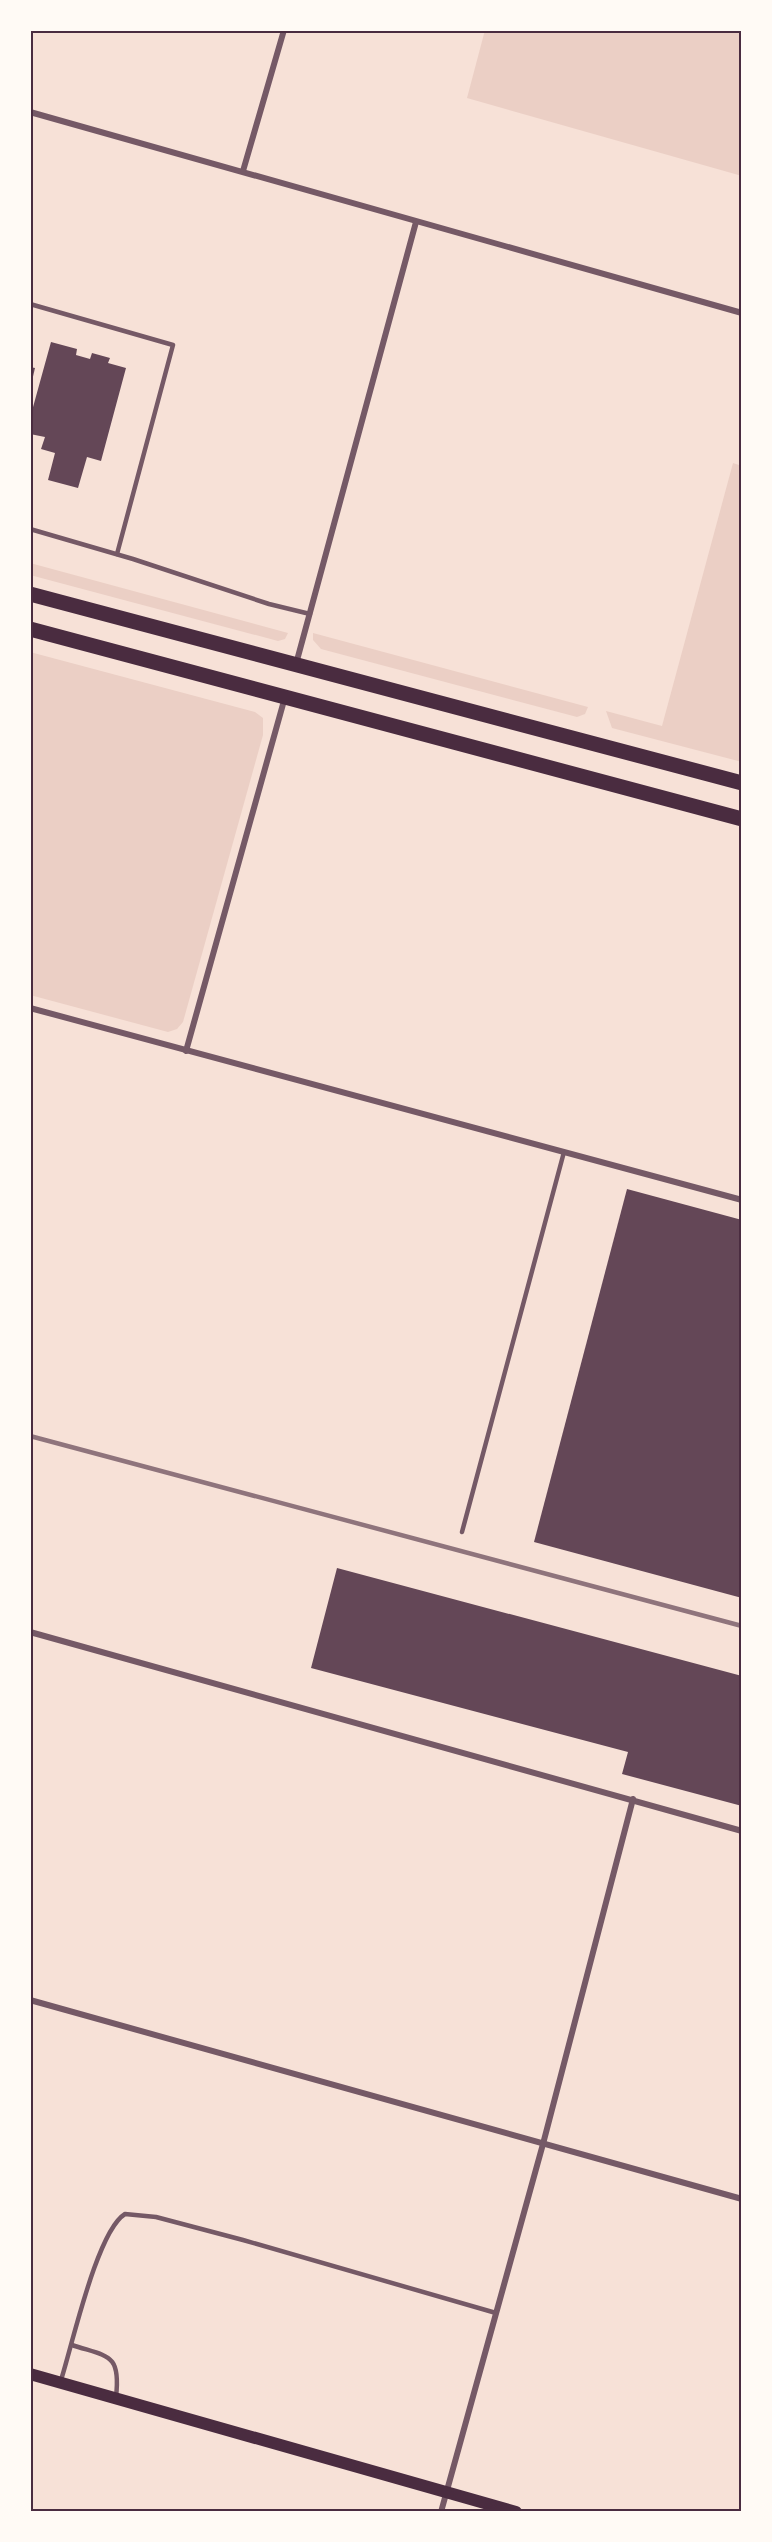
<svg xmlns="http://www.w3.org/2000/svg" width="772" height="2542" font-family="Inter,sans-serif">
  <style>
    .green { fill: #ebcfc5 }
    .building { fill: #644757 }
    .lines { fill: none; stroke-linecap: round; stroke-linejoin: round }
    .service { stroke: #755966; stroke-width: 4.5 }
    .minor { stroke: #755966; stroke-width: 6 }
    .secondary { stroke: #4a2c40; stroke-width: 12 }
    .primary { stroke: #4a2c40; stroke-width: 15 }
    .rail { stroke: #8f747c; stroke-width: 4.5 }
    .neatline { fill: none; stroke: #4a2c40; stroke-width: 2 }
  </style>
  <rect width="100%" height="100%" fill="#f7e1d7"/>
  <g class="green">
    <path d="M485,30H742V176L467,98Z"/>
    <path d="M733,463L742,466V762L612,728L606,711L662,726Z"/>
    <path d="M30,563L288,633L285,639L278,641L30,575Z"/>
    <path d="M313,633L588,707L585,714L577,717L321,649L313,640Z"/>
    <path d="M30,652L255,712L263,718V735L183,1022L177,1029L168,1032L30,995Z"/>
  </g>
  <g class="building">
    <path d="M51,342L77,349L76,355L90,359L92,353L110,358L108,363L126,368L101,461L87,457L78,488L48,480L55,453L41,449L45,437L30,434V418Z"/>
    <path d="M30,367L35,368L31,385H30Z"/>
    <path d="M627,1189L742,1220V1598L534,1542Z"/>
    <path d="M337,1568L742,1676V1806L622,1774L628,1752L311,1668Z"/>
  </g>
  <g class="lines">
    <g class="service">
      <path d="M30,304L173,345L117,554"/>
      <path d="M30,529L133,559L269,604L310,614"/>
      <path d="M462,1532L564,1152"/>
      <path d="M72,2345C108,2357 121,2353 116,2397"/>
      <path d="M61,2380C72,2346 97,2231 125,2214L156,2217L243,2240L496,2313"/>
    </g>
    <g class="minor">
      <path d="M30,112L742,313"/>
      <path d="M243,171L284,30"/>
      <path d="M296,664L416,222"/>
      <path d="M30,1008L742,1200"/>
      <path d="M186,1051L285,697"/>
      <path d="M30,1632L742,1831"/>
      <path d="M30,2000L742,2199"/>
      <path d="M441,2512L543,2144L633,1799"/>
    </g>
    <path class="secondary" d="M30,2374L516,2512"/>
    <g class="primary">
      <path d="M30,594L742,783"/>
      <path d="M30,629L742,819"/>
    </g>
    <path class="rail" d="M30,1436L742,1626"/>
  </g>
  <rect width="772" height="2542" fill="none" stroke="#fffaf5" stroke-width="63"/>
  <rect x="32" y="32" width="708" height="2478" class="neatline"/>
</svg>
